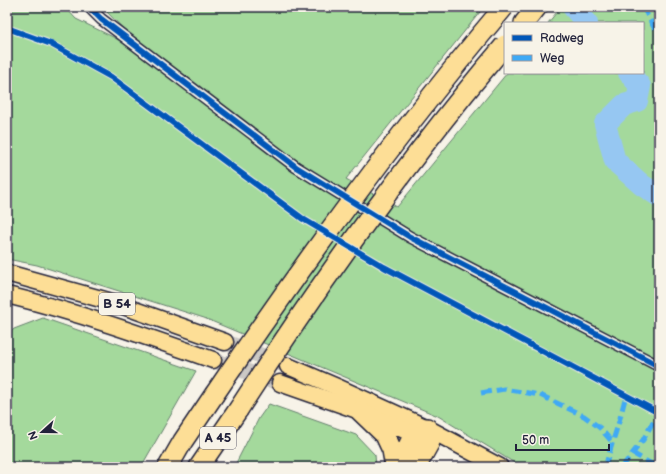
<svg xmlns="http://www.w3.org/2000/svg" width="666" height="474" font-family="'Balsamiq Sans',sans-serif">
  <style>
    .green { fill: #a4d99c; stroke: #637e6c }
    .lines { fill: none; stroke-linecap: round; stroke-linejoin: round }
    .river { stroke: #96c7f2; stroke-width: 22 }
    .primary-tunnel { stroke: #ccc9c5; stroke-width: 16; stroke-dasharray: 16 8; stroke-linecap: butt }
    .minor-casing { stroke: #22223b; stroke-width: 13 }
    .primary-casing { stroke: #22223b; stroke-width: 19 }
    .motorway-casing { stroke: #22223b; stroke-width: 22 }
    .minor { stroke: #f7f3e8; stroke-width: 10 }
    .primary { stroke: #fdde96; stroke-width: 16 }
    .motorway { stroke: #fdde96; stroke-width: 19 }
    .motorway-bridge-casing { stroke: #22223b; stroke-width: 22; stroke-linecap: butt }
    .motorway-bridge { stroke: #fdde96; stroke-width: 19 }
    .quiet { stroke: #3fa9f5; stroke-width: 5; stroke-dasharray: 10 5; stroke-linecap: butt }
    .cycleway-casing { stroke: #f7f3e8; stroke-width: 8 }
    .cycleway { stroke: #0057b8; stroke-width: 6 }
    .labels { text-anchor: middle; dominant-baseline: central; stroke-width: 3; stroke-linejoin: round; paint-order: stroke }
    .shield { fill: #f7f3e8; stroke: #62616f; stroke-width: 1 }
    .shield-label { font-size: 13px; font-weight: bold; fill: #22223b }
  </style>
  <rect width="100%" height="100%" fill="#f7f3e8"/>
  <filter id="ink" filterUnits="userSpaceOnUse"><feTurbulence type="fractalNoise" baseFrequency=".025" numOctaves="2"/><feDisplacementMap in="SourceGraphic" scale="8" xChannelSelector="R" yChannelSelector="G"/><feConvolveMatrix kernelMatrix="1 2 1 2 8 2 1 2 1" color-interpolation-filters="sRGB"/></filter>
  <g filter="url(#ink)">
    <g class="green">
      <path d="M7,7H65L76,19L148,54L102,7H484L346,179L397,207L507,73H643V23H548L561,7H659V467H521L438,416L204,318L37,265L7,259Z"/>
      <path d="M43,318L196,371L141,467H7V335L14,329Z"/>
      <path d="M269,404L356,435L375,455L376,467H234L259,418Z"/>
    </g>
    <g class="lines">
      <g class="river">
        <path d="M573,7L587,23"/>
        <path d="M629,73L640,86L637,101L624,105L605,124L615,161L642,185L659,196"/>
      </g>
      <g class="primary-tunnel">
        <path d="M225,342L283,364"/>
        <path d="M213,360L280,383"/>
      </g>
      <defs>
        <path id="minor" d="M89,7L101,19L296,167L410,237L659,366"/>
        <g id="primary">
          <path d="M7,273L112,302L225,342"/>
          <path d="M7,295C77,312 145,336 213,360"/>
          <path d="M288,366L337,387L427,428L500,467"/>
          <path d="M280,383L360,411L416,435"/>
        </g>
        <g id="motorway">
          <path d="M524,23L537,7"/>
          <path d="M360,411L385,435L392,450L395,467"/>
          <path d="M168,467L183,441L214,395"/>
          <path d="M199,467L238,410"/>
          <path d="M398,467L414,434L427,428L430,442L416,467"/>
        </g>
      </defs>
      <use href="#minor" class="minor-casing"/>
      <use href="#primary" class="primary-casing"/>
      <use href="#motorway" class="motorway-casing"/>
      <use href="#minor" class="minor"/>
      <use href="#primary" class="primary"/>
      <use href="#motorway" class="motorway"/>
      <defs>
        <g id="motorway-bridge">
          <path d="M214,395C305,261 399,131 504,7"/>
          <path d="M238,410C320,283 407,160 505,45"/>
        </g>
      </defs>
      <use href="#motorway-bridge" class="motorway-bridge-casing"/>
      <use href="#motorway-bridge" class="motorway-bridge"/>
      <g class="quiet">
        <path d="M643,7L659,37"/>
        <path d="M481,393L504,389L540,395L584,416L600,428L613,443"/>
        <path d="M632,453L657,467"/>
        <path d="M605,467L620,418L626,395"/>
        <path d="M622,467L643,440L659,411"/>
      </g>
      <defs>
        <g id="cycleway">
          <path d="M89,7L101,19L296,167L410,237L659,366"/>
          <path d="M7,28L51,44L111,77L303,219L384,267L659,413"/>
        </g>
      </defs>
      <use href="#cycleway" class="cycleway-casing"/>
      <use href="#cycleway" class="cycleway"/>
    </g>
  </g>
  <g class="labels">
    <g class="shield">
      <rect x="99" y="293" width="36" height="22" rx="3"/>
      <rect x="200" y="427" width="36" height="22" rx="3"/>
    </g>
    <g class="shield-label">
      <text x="117" y="304">B 54</text>
      <text x="218" y="438">A 45</text>
    </g>
  </g>
  <rect width="666" height="474" fill="none" stroke="#f7f3e8" stroke-width="24"/>
  <rect x="12" y="12" width="642" height="450" fill="none" stroke="#22223b" stroke-width="1.5" filter="url(#ink)"/>
  <rect x="504" y="22" width="140" height="52" fill="#f7f3e8" stroke="#a29fa3"/>
  <rect x="512" y="35" width="20" height="6" fill="#0057b8" stroke="#a29fa3"/>
  <text x="540" y="42" font-size="12" fill="#22223b">Radweg</text>
  <rect x="512" y="55" width="20" height="6" fill="#3fa9f5" stroke="#a29fa3"/>
  <text x="540" y="62" font-size="12" fill="#22223b">Weg</text>
  <g transform="translate(42 432) rotate(249)" stroke="#f7f3e8" stroke-width="3" paint-order="stroke">
  <path d="M0-3L7 15L0 10L-7 15Z" fill="#22223b"/>
  <text y="-6" font-size="11" font-weight="bold" text-anchor="middle" fill="#22223b">N</text>
  </g>
  <path d="M516 444v6h93v-6" fill="none" stroke="#22223b" stroke-width="2"/>
  <text x="522" y="444" font-size="12" fill="#22223b" stroke="#f7f3e8" stroke-width="3" paint-order="stroke">50 m</text>
</svg>
